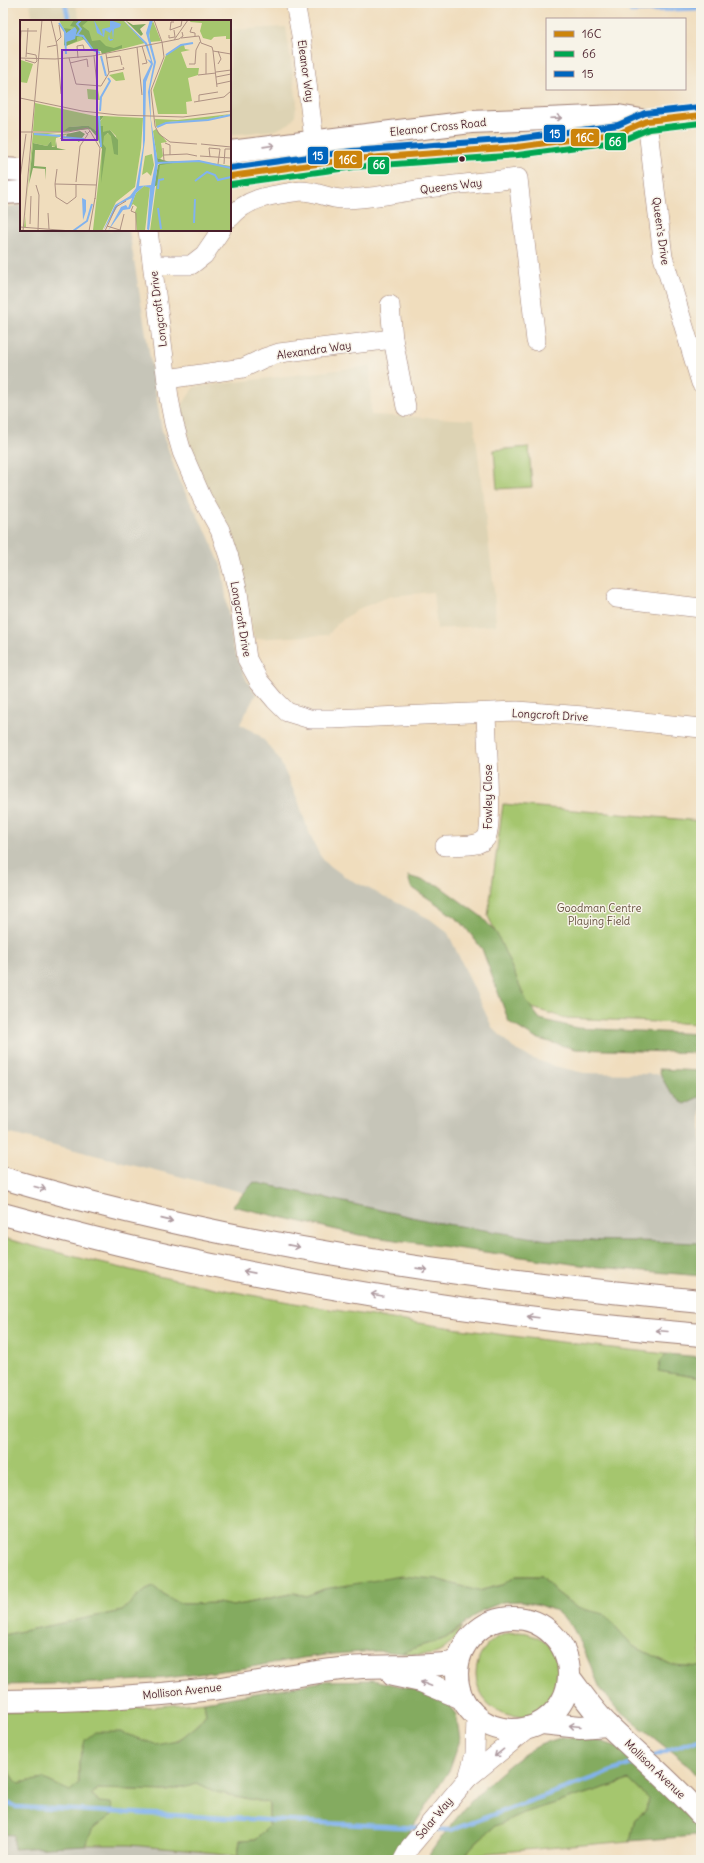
<svg xmlns="http://www.w3.org/2000/svg" width="704" height="1863" font-family="Delius,sans-serif">
  <style>
    .built { fill: #ddd3b4 }
    .industrial { fill: #c6c5b8 }
    .green { fill: #a5c66e; stroke: #78724c }
    .forest { fill: #84ab61; stroke: #676546 }
    .lines { fill: none; stroke-linecap: round; stroke-linejoin: round }
    .stream { stroke: #82b3ee; stroke-width: 4.5 }
    .minor-casing { stroke: #9d7e74; stroke-width: 20 }
    .major-casing { stroke: #9d7e74; stroke-width: 24 }
    .highway-casing { stroke: #9d7e74; stroke-width: 24 }
    .minor { stroke: #fff; stroke-width: 19 }
    .major { stroke: #fff; stroke-width: 22 }
    .highway { stroke: #fff; stroke-width: 22 }
    .bus-1-casing { stroke: #f7f3e8; stroke-width: 9 }
    .bus-2-casing { stroke: #f7f3e8; stroke-width: 9 }
    .bus-3-casing { stroke: #f7f3e8; stroke-width: 9 }
    .bus-1 { stroke: #cc840b; stroke-width: 6 }
    .bus-2 { stroke: #00a651; stroke-width: 6 }
    .bus-3 { stroke: #0065bd; stroke-width: 6 }
    .oneway { stroke: #ae9aa0 }
    .bus-dot { fill: #4a1f2b; stroke: #f7f3e8; stroke-width: 1.5 }
    .labels { text-anchor: middle; dominant-baseline: central; stroke-width: 3; stroke-linejoin: round; paint-order: stroke }
    .street-label { font-size: 11px; fill: #4a1f2b; stroke: #f7f3e8 }
    .park-label { font-size: 11px; fill: #65513f; stroke: #f7f3e8 }
    .inset-river { fill: none; stroke: #82b3ee; stroke-width: 2 }
    .inset-road { fill: none; stroke: #ae9183; stroke-width: 1 }
    .view { fill: #7b2cbf; fill-opacity: 0.15; stroke: #7b2cbf; stroke-width: 2 }
    .inset-edge { fill: none; stroke: #4a1f2b; stroke-width: 2 }
    .line-badge { stroke: #f7f3e8; stroke-width: 1.5 }
    .badge-label { font-size: 11px; text-anchor: middle; font-weight: bold; fill: #fff }
  </style>
  <rect width="100%" height="100%" fill="#f7f3e8"/>
  <filter id="ink" filterUnits="userSpaceOnUse"><feTurbulence type="fractalNoise" baseFrequency=".025" numOctaves="2"/><feDisplacementMap in="SourceGraphic" scale="8" xChannelSelector="R" yChannelSelector="G"/><feConvolveMatrix kernelMatrix="1 2 1 2 8 2 1 2 1" color-interpolation-filters="sRGB"/></filter>
  <filter id="wash" filterUnits="userSpaceOnUse"><feTurbulence type="fractalNoise" baseFrequency=".012" numOctaves="4" result="noise"/><feDisplacementMap in="SourceGraphic" scale="16" xChannelSelector="R" yChannelSelector="G"/><feGaussianBlur stdDeviation="0.9" result="paint"/><feColorMatrix in="noise" values="0 0 0 0 0 0 0 0 0 0 0 0 0 0 0 0 0 1.4 0 .05"/><feComposite in="paint" operator="in"/></filter>
  <g filter="url(#wash)">
    <rect width="100%" height="100%" fill="#f0ddbd"/>
    <g class="built">
      <path d="M30,3H75L80,21H33Z"/>
      <path d="M286,27L297,102L295,116L290,123L276,130L230,135V30Z"/>
      <path d="M370,366L371,415L474,420L494,589L496,625L437,629L433,592L391,596L358,609L339,622L328,635L254,639L240,563L193,457L181,407L194,387Z"/>
    </g>
    <g class="industrial">
      <path d="M21,205V230H129L162,431L179,481L208,535L222,568L233,647L247,681L256,694L240,724L259,735L271,748L280,761L298,800L309,833L319,854L325,862L347,878L430,919L448,933L492,1027L513,1048L531,1058L554,1066L584,1073L701,1075V1254L401,1232L3,1132V207Z"/>
      <path d="M3,1834L14,1835V1849L85,1845H130L238,1855L243,1860H3Z"/>
    </g>
    <g class="green">
      <path d="M529,447L532,487L497,489L494,450Z"/>
      <path d="M503,804L701,821V1024L565,1018L529,1007L488,916Z"/>
      <path d="M3,1238C220,1298 443,1330 666,1354L660,1362L659,1371L701,1378V1667L672,1665L633,1646L604,1615L577,1608L554,1590L542,1576H516L502,1585L478,1591L436,1579L324,1589L306,1596L294,1593L233,1606L218,1603L183,1604L166,1597L154,1587C141,1590 132,1603 122,1611L3,1635Z"/>
      <path d="M462,1627C443,1657 436,1657 402,1653L417,1647L446,1638Z"/>
      <circle cx="518" cy="1674" r="42"/>
      <path d="M204,1702L206,1714C194,1730 177,1745 155,1744C146,1744 129,1735 120,1732L79,1762V1783L70,1792L44,1779L17,1783L6,1766H3V1712C71,1712 137,1709 204,1702Z"/>
      <path d="M629,1780L648,1798L646,1811L635,1819L630,1841L465,1855L475,1843L495,1826L523,1813Z"/>
      <path d="M197,1783L216,1792L269,1803V1826L256,1839L240,1840L238,1855L130,1845H85L93,1829L113,1813L91,1795L98,1789L167,1791Z"/>
    </g>
    <g class="forest">
      <path d="M408,876L438,885L482,917L497,934L527,1002L540,1019L577,1028L701,1034V1053L575,1049L535,1038L509,1022L482,949L462,923L437,904L411,887Z"/>
      <path d="M659,1069L701,1071V1096L684,1104C671,1094 664,1085 659,1069Z"/>
      <path d="M254,1182L434,1222L547,1240L638,1241L701,1243V1276L588,1266L359,1235L232,1206Z"/>
      <path d="M666,1354L701,1357V1378L658,1371L660,1362Z"/>
      <path d="M401,1576L436,1579L478,1591L502,1585L516,1576H542L554,1590L577,1608L604,1614L633,1646L672,1665L701,1667V1780L688,1765L616,1708L600,1688L581,1643L571,1625L556,1611L540,1605L521,1601L503,1602L481,1611L446,1638L417,1647L402,1653L377,1651L334,1654L302,1658L245,1668L166,1678L97,1683L3,1685V1635L122,1611C132,1603 141,1589 154,1587L166,1597L183,1604L218,1603L233,1606L295,1593L306,1596L324,1589Z"/>
      <path d="M373,1680L427,1692L446,1701L456,1713L460,1740L450,1769L397,1852L389,1860H243L238,1855L240,1840L256,1839L269,1826V1803L216,1792L197,1783L167,1791L98,1789L91,1795L99,1802L111,1803L113,1814L93,1829L85,1845L14,1849V1835L3,1834V1766H6L17,1783L44,1779L70,1791L79,1783V1763L85,1740L95,1732H120L155,1744L178,1740L198,1724L206,1714L204,1702L326,1681Z"/>
      <path d="M579,1738L603,1742L621,1748L662,1784L701,1829V1849L695,1836L630,1841L635,1819L646,1811L648,1798L629,1780L524,1813L495,1826L475,1843L465,1855L434,1857V1860H426C450,1821 511,1749 557,1739C564,1737 572,1738 579,1738Z"/>
    </g>
    <g class="lines">
      <g class="stream">
        <path d="M65,3L69,21"/>
        <path d="M627,3L631,11L701,8"/>
        <path d="M652,1756L701,1738"/>
        <path d="M3,1801L16,1807L420,1828"/>
        <path d="M431,1829L451,1830L637,1762"/>
      </g>
    </g>
  </g>
  <g filter="url(#ink)">
    <g class="lines">
      <defs>
        <g id="minor">
          <path d="M295,3L301,35L316,156"/>
          <path d="M647,121L663,257L701,383"/>
          <path d="M230,218C248,196 275,195 301,191C316,191 329,199 343,199C370,199 396,193 423,189C454,184 486,182 518,178L536,341"/>
          <path d="M148,230L169,398L174,424L182,452L202,498L220,530L229,557L238,592L247,659L259,681L275,700L287,712L310,719H332L517,711L584,716L701,728"/>
          <path d="M153,265H191L204,255L221,230"/>
          <path d="M390,305L393,339L406,407"/>
          <path d="M167,379L243,368L264,358L279,353L393,339"/>
          <path d="M616,598L701,608"/>
          <path d="M445,846C456,845 479,848 486,838C494,828 486,732 486,713"/>
          <path d="M468,1778L475,1754L476,1717"/>
          <path d="M403,1860L410,1847L468,1778L529,1728"/>
        </g>
        <g id="major">
          <path d="M230,152L471,122L618,116L647,121"/>
          <path d="M3,169L21,170"/>
          <path d="M230,176L353,159L517,147L620,133L647,121L701,115"/>
          <path d="M3,193L21,192"/>
          <circle cx="513" cy="1674" r="56"/>
          <path d="M393,1675L421,1681L462,1698"/>
          <path d="M570,1678C582,1694 594,1712 608,1725C640,1756 671,1781 701,1815"/>
          <path d="M3,1701C73,1701 142,1697 212,1689C255,1684 297,1674 340,1669C380,1664 418,1669 458,1662"/>
          <path d="M542,1723L580,1727L608,1725"/>
        </g>
        <g id="highway">
          <path d="M3,1178C230,1245 466,1279 701,1301"/>
          <path d="M3,1214C51,1227 99,1240 148,1251C330,1293 515,1319 701,1335"/>
        </g>
      </defs>
      <use href="#minor" class="minor-casing"/>
      <use href="#major" class="major-casing"/>
      <use href="#highway" class="highway-casing"/>
      <use href="#minor" class="minor"/>
      <use href="#major" class="major"/>
      <use href="#highway" class="highway"/>
      <defs>
        <path id="bus-1" d="M230,176L353,159L517,147L620,133L647,121L701,115"/>
        <path id="bus-2" d="M231,184L354,167L518,155L621,141L649,129L701,123"/>
        <path id="bus-3" d="M230,168L352,151L516,139L618,125L645,113L700,107"/>
      </defs>
      <use href="#bus-1" class="bus-1-casing"/>
      <use href="#bus-2" class="bus-2-casing"/>
      <use href="#bus-3" class="bus-3-casing"/>
      <use href="#bus-1" class="bus-1"/>
      <use href="#bus-2" class="bus-2"/>
      <use href="#bus-3" class="bus-3"/>
    </g>
    <defs><path id="oneway-shaft" d="M-6 0H5M1.5-3L5.5 0L1.5 3" fill="none" stroke-width="1.6" stroke-linecap="round" stroke-linejoin="round"/></defs>
    <g class="oneway">
      <use href="#oneway-shaft" transform="translate(556 118) rotate(-2)"/>
      <use href="#oneway-shaft" transform="translate(269 146) rotate(-8)"/>
      <use href="#oneway-shaft" transform="translate(40 1188) rotate(15)"/>
      <use href="#oneway-shaft" transform="translate(167 1220) rotate(13)"/>
      <use href="#oneway-shaft" transform="translate(294 1246) rotate(11)"/>
      <use href="#oneway-shaft" transform="translate(422 1269) rotate(8)"/>
      <use href="#oneway-shaft" transform="translate(249 1272) rotate(-169)"/>
      <use href="#oneway-shaft" transform="translate(377 1295) rotate(-171)"/>
      <use href="#oneway-shaft" transform="translate(533 1317) rotate(-173)"/>
      <use href="#oneway-shaft" transform="translate(662 1331) rotate(-175)"/>
      <use href="#oneway-shaft" transform="translate(426 1684) rotate(-159)"/>
      <use href="#oneway-shaft" transform="translate(575 1726) rotate(-175)"/>
      <use href="#oneway-shaft" transform="translate(499 1753) rotate(141)"/>
    </g>
  </g>
  <circle class="bus-dot" cx="462" cy="159" r="3.5"/>
  <g class="labels">
    <g class="street-label">
      <text transform="translate(306 71) rotate(82)">Eleanor Way</text>
      <text transform="translate(438 127) rotate(-6)">Eleanor Cross Road</text>
      <text transform="translate(451 186) rotate(-7)">Queens Way</text>
      <text transform="translate(661 231) rotate(82)">Queen's Drive</text>
      <text transform="translate(158 309) rotate(-97)">Longcroft Drive</text>
      <text transform="translate(314 350) rotate(-8)">Alexandra Way</text>
      <text transform="translate(241 619) rotate(80)">Longcroft Drive</text>
      <text transform="translate(550 715) rotate(3)">Longcroft Drive</text>
      <text transform="translate(488 797) rotate(-90)">Fowley Close</text>
      <text transform="translate(182 1691) rotate(-6)">Mollison Avenue</text>
      <text transform="translate(655 1769) rotate(44)">Mollison Avenue</text>
      <text transform="translate(434 1818) rotate(-50)">Solar Way</text>
    </g>
    <g class="park-label">
      <text x="599" y="908">Goodman Centre<tspan x="599" dy="13">Playing Field</tspan></text>
    </g>
  </g>
  <g transform="translate(20 20)">
    <rect width="211" height="211" fill="#f0ddbd"/>
    <path d="M39,0H103L125,23L82,34L81,31L73,30L65,19L46,26L44,25L45,11ZM171,0H211V19H206V16L194,17L191,20L183,18L180,11L182,3L170,2ZM133,1L141,21L130,22L129,10ZM171,23L164,25L165,29L170,30L161,32L167,48H179L178,55L168,58L172,81L166,82L167,94H138L133,70L146,35L161,25ZM1,40L13,44L7,63L0,62ZM103,52L105,60L96,61L89,55ZM67,69L78,70L80,80L68,79ZM15,83L75,96L77,97L78,109L75,111L69,106H62L50,107L42,112L13,111ZM211,94L186,100L147,102L136,107L135,99L158,100ZM84,96L123,98L121,128L115,167L96,182L82,211L73,210L82,129L78,118L91,112L98,135L96,116L90,110L83,113L79,103ZM136,109L147,122L141,123L143,136L140,139L137,138L133,111ZM13,113H37L19,115H33L52,113L36,118L35,127L31,126V121L27,126L13,123L5,195L6,207H4ZM132,134L134,145L131,156L127,152L122,155L125,136ZM145,141H178L211,146V211H130L139,144L152,142ZM124,166L130,167L125,211H117L115,192L117,187L113,184L110,188L116,173Z" fill="#a5c66e"/>
    <path d="M39,0L43,8L51,9L49,21L52,20L55,15V7L50,6L54,0H69L62,6L69,11L72,21L80,20L86,26L94,28L102,25V28L82,34L81,31L73,30L61,16L57,17V21L46,26L44,25L45,11ZM105,0L113,5L126,4L120,9L123,14L121,16ZM74,96H84L79,102L80,106H83V112L90,110L98,120V135L94,134L91,116L88,113L84,116L83,124L86,128L81,163L82,129L77,117L70,109L42,112L49,107L62,106H69L76,111L77,97ZM60,111L65,114L59,122L52,117L40,119L42,116L46,117L47,114ZM31,121L32,127H35L36,121L37,128L46,130H15L14,146L26,147L25,160V149L13,148L9,164L13,123L27,126ZM137,138L153,143L140,145L137,165L134,167L138,145L143,143H137Z" fill="#84ab61"/>
    <path d="M74,0L83,16L82,9L90,7V0L101,4L100,7L94,9L93,20L90,21L88,19L89,14L90,19H93L92,10L90,13L85,10L84,17L77,13ZM103,0L127,23L133,44L126,62L125,120L119,166L131,165L135,145L128,72L134,42L126,13L130,0H133L129,15L136,42L130,69L131,100L138,143L129,211L127,209L130,168L124,166L116,173L110,189L103,190L88,211L101,187L106,185L108,188L112,178L99,184L83,211L95,185L110,176L116,168L123,127V60L131,44L127,39L131,41L125,24ZM55,7L57,10L55,19L46,22V13ZM62,178L66,180V191L63,200Z" fill="#82b3ee"/>
    <path class="inset-river" d="M61,0L57,4L61,9L57,15L63,16L73,30L80,33M39,3L45,12L46,34M146,35L161,25L173,23M81,36L86,56M80,91L81,77L90,61L88,58M79,96L81,127M137,107L146,103L188,100L211,95M14,114L40,116M41,117L64,119M136,143L179,141L211,148M175,161L187,152L195,155L198,160L211,157M138,169L139,160L144,159M138,188L141,209M174,203L175,179M53,211L67,201L72,184"/>
    <path class="inset-road" d="M31,0L37,25M134,0L142,22M154,2H151L150,10L161,6L162,0M172,7L170,12L175,13V16M1,11H17M149,15V18L155,17L154,10M161,18L179,16L181,23L192,27L193,31M154,20L168,0M36,22L41,17L39,5M142,22L144,37L131,70L135,106L139,114L150,122L177,124M27,27L37,25L41,74M117,27L122,75M0,29L1,11M193,31L197,67M193,31L211,34M186,33V54M0,34V48M74,36L77,65M6,37L8,8M0,38L35,39L72,36L159,19L163,16L162,12M49,38L56,64L81,66L89,53L86,34M58,38L57,26L63,25L64,29M86,38L100,36L102,45M5,40L15,43L17,41L16,35L6,33M50,43L67,39L68,47M122,44L127,43L122,26M169,44H175L176,30L180,22M198,44L201,39L198,31M89,52L104,49L103,47M196,52L211,50M178,55L196,53M196,57L211,54M197,64L211,61M0,78L62,91L98,95L163,97L211,91M179,81V75L198,72M174,82L204,77L211,71M70,111L80,128L75,179M0,112H48L68,108L70,111L67,114L65,111M145,123L150,125V135M181,124L211,127M143,128L144,141M144,135L167,134L177,136M180,136L211,138M190,137L189,128L200,129L198,144M204,144L205,129H211M37,149L35,164L77,165M0,159L6,114M56,162L60,126L68,114M35,164L36,177L47,184L56,177V165M16,165L19,175L18,211M113,186L111,191L116,193V210M28,193L29,209M10,204L11,176M87,206L103,211M0,207L52,211M100,210L104,194M3,211L22,0M69,211L75,178M85,211L96,187L106,181"/>
    <path class="view" d="M42,30H77V120H42Z"/>
    <rect width="211" height="211" class="inset-edge"/>
  </g>
  <g class="line-badge">
    <rect x="543" y="124" width="23" height="19" rx="4" fill="#0065bd"/>
    <rect x="570" y="128" width="30" height="19" rx="4" fill="#cc840b"/>
    <rect x="604" y="132" width="23" height="19" rx="4" fill="#00a651"/>
    <rect x="307" y="146" width="22" height="19" rx="4" fill="#0065bd"/>
    <rect x="333" y="150" width="30" height="19" rx="4" fill="#cc840b"/>
    <rect x="367" y="156" width="23" height="19" rx="4" fill="#00a651"/>
  </g>
  <g class="badge-label">
    <text x="555" y="138">15</text>
    <text x="585" y="142">16C</text>
    <text x="615" y="146">66</text>
    <text x="318" y="160">15</text>
    <text x="348" y="164">16C</text>
    <text x="379" y="169">66</text>
  </g>
  <rect width="704" height="1863" fill="none" stroke="#f7f3e8" stroke-width="16"/>
  <rect x="546" y="18" width="140" height="72" fill="#f7f3e8" stroke="#b29e9c"/>
  <rect x="554" y="31" width="20" height="6" fill="#cc840b" stroke="#b29e9c"/>
  <text x="582" y="38" font-size="12" fill="#4a1f2b">16C</text>
  <rect x="554" y="51" width="20" height="6" fill="#00a651" stroke="#b29e9c"/>
  <text x="582" y="58" font-size="12" fill="#4a1f2b">66</text>
  <rect x="554" y="71" width="20" height="6" fill="#0065bd" stroke="#b29e9c"/>
  <text x="582" y="78" font-size="12" fill="#4a1f2b">15</text>
</svg>
